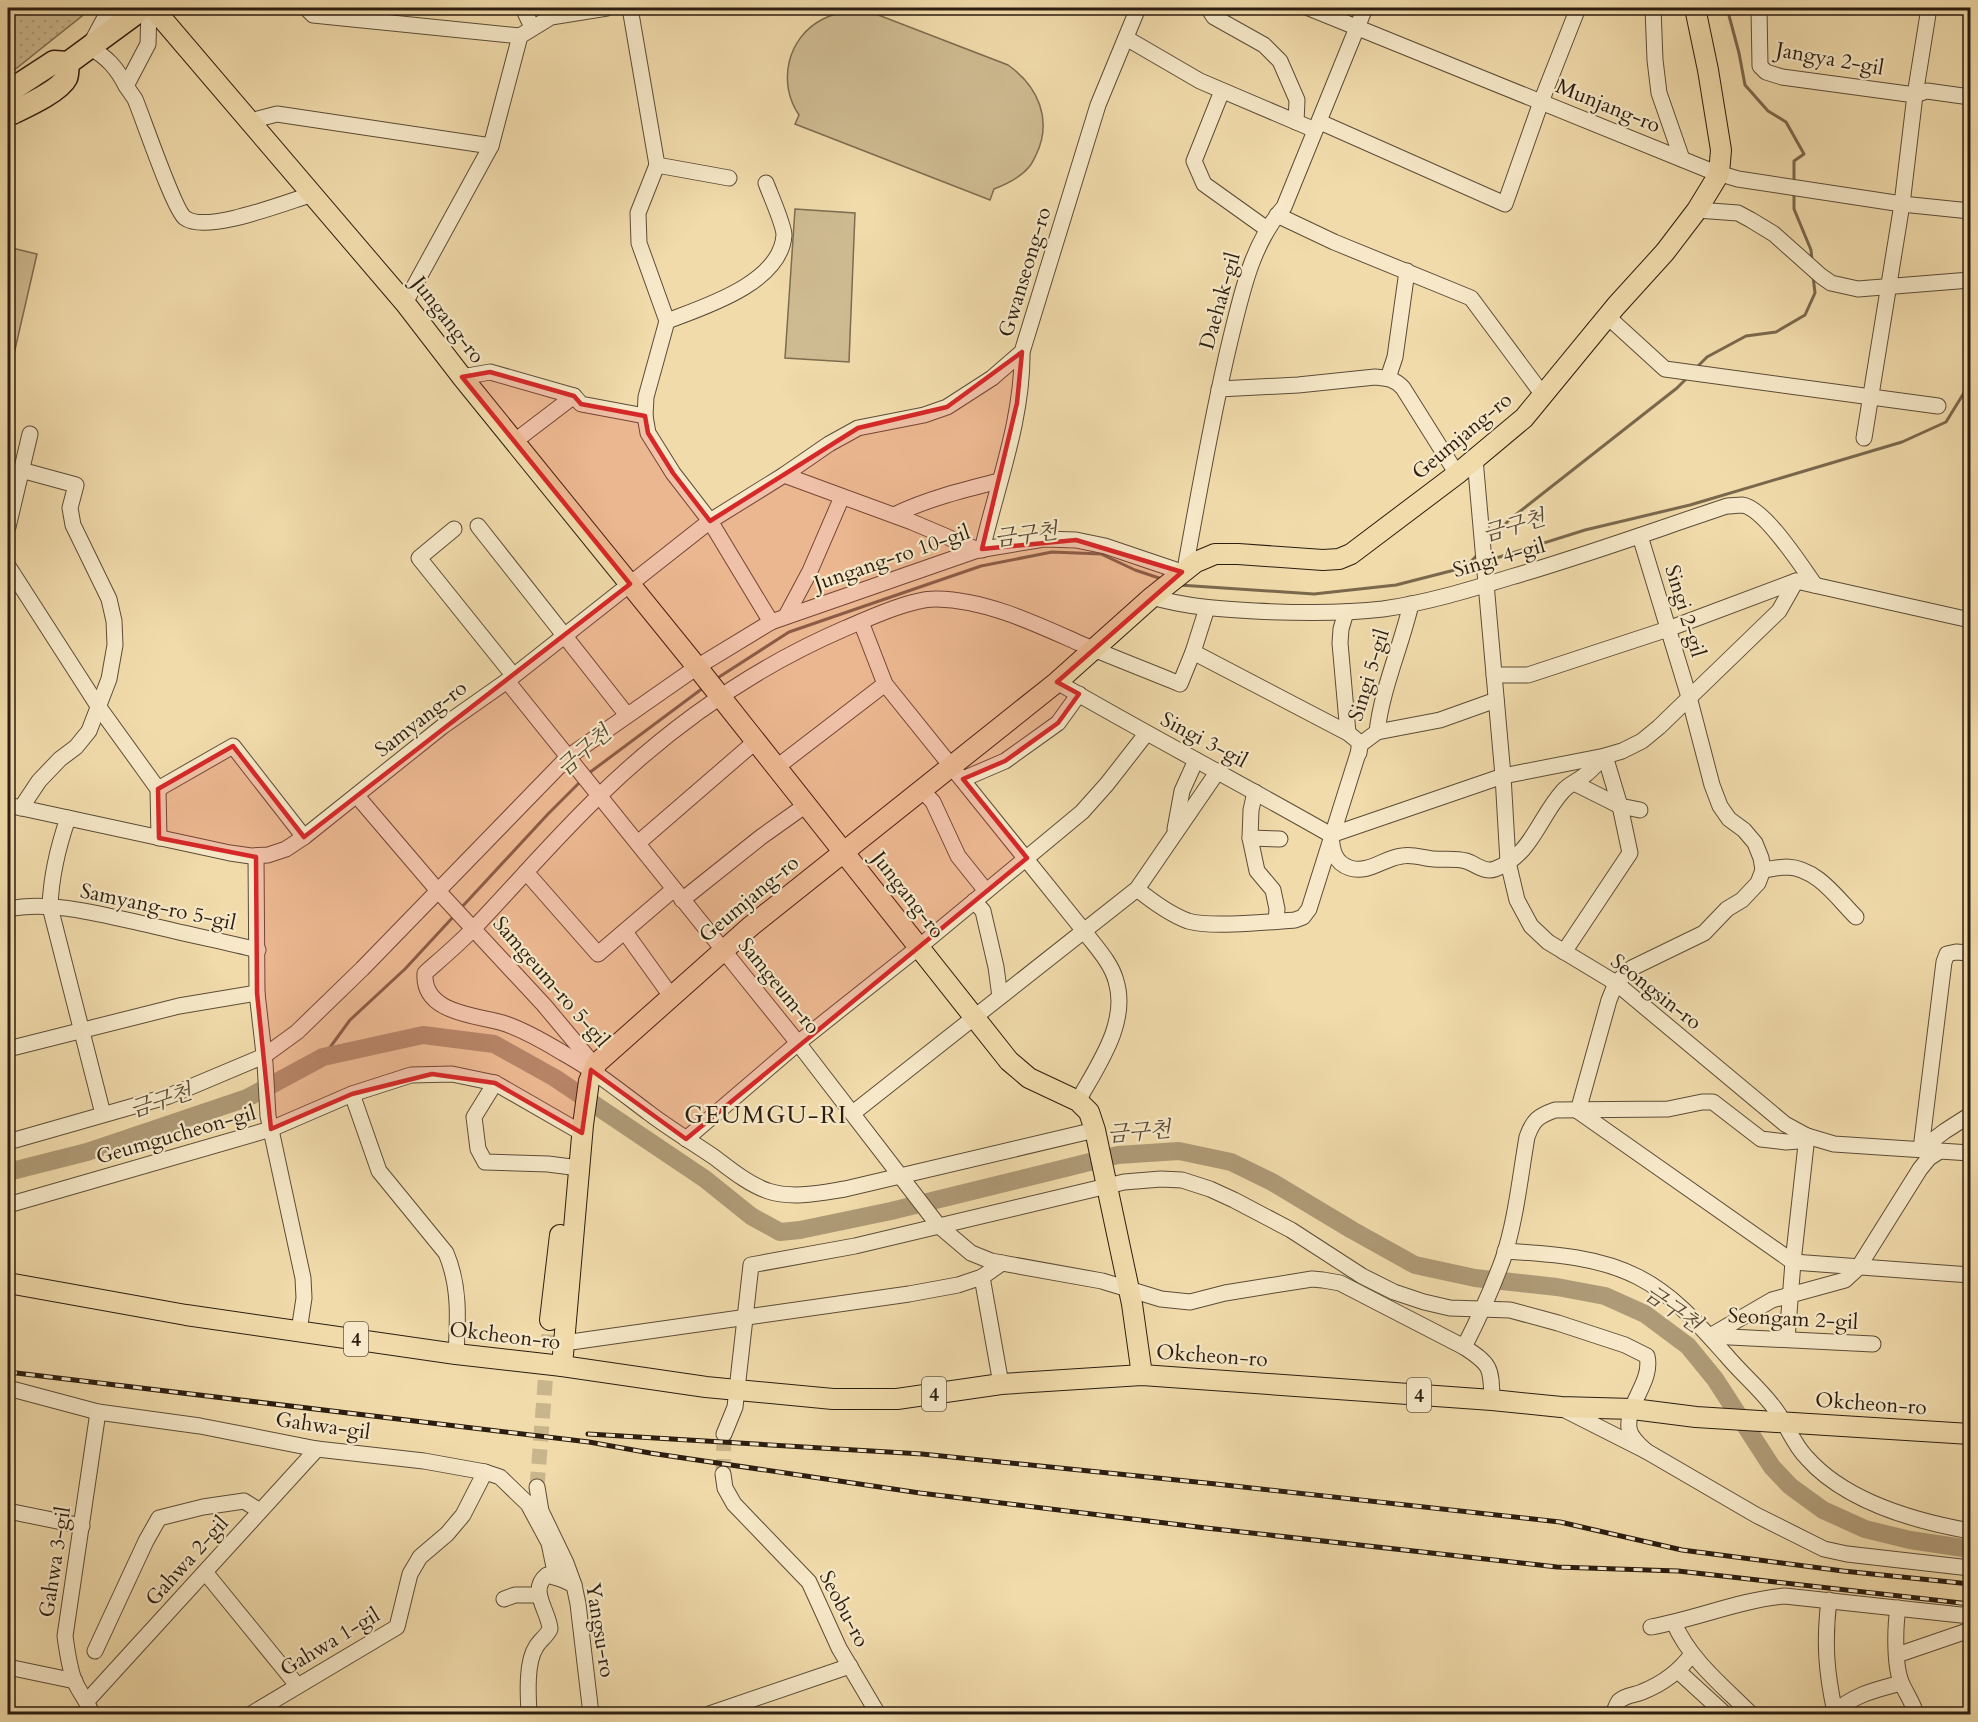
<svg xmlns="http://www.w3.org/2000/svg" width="1978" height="1722" font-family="Cardo,'Noto Serif KR',serif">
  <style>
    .park { fill: url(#park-dots); stroke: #7d6c50; stroke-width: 1.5 }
    .pitch { fill: #cfbb91; stroke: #7d6c50; stroke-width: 1.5 }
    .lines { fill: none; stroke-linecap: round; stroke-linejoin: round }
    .stream { stroke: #7a684d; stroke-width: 3 }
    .river { stroke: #ae9a76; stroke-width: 18 }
    .minor-tunnel { stroke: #c9b58c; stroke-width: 15; stroke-dasharray: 15 8; stroke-linecap: butt }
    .minor-casing { stroke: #5c4c37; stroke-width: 17 }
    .major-casing { stroke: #2b1d10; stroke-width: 22 }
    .highway-casing { stroke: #2b1d10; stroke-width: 25 }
    .minor { stroke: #f6e8c8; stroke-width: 15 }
    .major { stroke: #f1dbab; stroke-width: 20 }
    .highway { stroke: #f1dbab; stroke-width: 22 }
    .rail-casing { stroke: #2b1d10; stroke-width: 5 }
    .rail { stroke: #f6e8c8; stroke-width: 3; stroke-dasharray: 9; stroke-linecap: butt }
    .marked { fill: #d62828; fill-opacity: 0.2; stroke: #d62828; stroke-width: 4.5; stroke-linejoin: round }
    .labels { text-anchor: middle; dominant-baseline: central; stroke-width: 4.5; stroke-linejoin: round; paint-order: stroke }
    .shield { fill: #f6e8c8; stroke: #685a47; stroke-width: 1.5 }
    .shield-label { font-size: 20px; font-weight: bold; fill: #2b1d10 }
    .street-label { font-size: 21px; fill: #2b1d10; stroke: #f6e8c8 }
    .water-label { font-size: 22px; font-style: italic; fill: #594934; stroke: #f6e8c8 }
    .quarter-label { font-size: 24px; letter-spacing: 1.5px; fill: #2b1d10; stroke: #f6e8c8 }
  </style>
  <defs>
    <pattern id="park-dots" width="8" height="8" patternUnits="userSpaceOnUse" patternTransform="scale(1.5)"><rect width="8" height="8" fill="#cfbb91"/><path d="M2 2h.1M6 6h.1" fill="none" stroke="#b2a07c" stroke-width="1.8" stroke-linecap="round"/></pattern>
  </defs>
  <rect width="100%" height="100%" fill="#f1dbab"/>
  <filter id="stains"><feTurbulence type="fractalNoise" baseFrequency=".00333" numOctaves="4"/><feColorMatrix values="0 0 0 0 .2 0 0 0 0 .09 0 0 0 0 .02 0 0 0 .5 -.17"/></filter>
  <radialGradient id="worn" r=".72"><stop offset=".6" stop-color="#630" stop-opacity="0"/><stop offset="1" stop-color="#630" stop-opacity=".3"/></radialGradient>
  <path class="park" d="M8,8H92L8,75Z"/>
  <g class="pitch">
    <path d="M854,10L868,11L1008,65C1038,86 1053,120 1036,155C1034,159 1032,164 1029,167C1020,178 1007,184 994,189L990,200L795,124L799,115C777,83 787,37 823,19C832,14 843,12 854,10Z"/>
    <path d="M795,209L855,213L849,362L785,358Z"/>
    <path d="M8,247L37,254L8,380Z"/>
  </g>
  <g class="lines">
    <g class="stream">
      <path d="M1727,8L1739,53L1745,85L1768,111L1786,122L1804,154L1794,161V183"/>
      <path d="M1794,192V209L1811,250L1812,260"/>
      <path d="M1697,367L1707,357L1746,336L1776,332L1805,315L1815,293L1813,276"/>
      <path d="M1488,543L1509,520L1677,388L1688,377"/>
      <path d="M1490,560L1585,530L1690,505L1902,442L1946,422L1970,383"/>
      <path d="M1466,567L1478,554"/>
      <path d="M1179,585L1314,594L1396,585L1478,564"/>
      <path d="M716,679L789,632L981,566L1052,552L1101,554L1135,570L1162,579"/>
      <path d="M589,773L703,688"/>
      <path d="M461,908L548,814L582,780"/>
      <path d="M323,1057L350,1020L405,969L454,916"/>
    </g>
    <path class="river" d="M8,1172L87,1152L247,1098L323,1057L423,1035L494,1044L555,1078L705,1179L751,1216L780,1232L800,1230L891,1211L1118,1155L1179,1151L1231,1162L1272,1182L1352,1230L1415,1265L1475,1278L1557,1287L1605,1296L1645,1314L1688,1346L1715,1379L1772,1467L1790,1486L1823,1510L1865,1529L1910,1540L1970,1549"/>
    <g class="minor-tunnel">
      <path d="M723,1474L724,1434"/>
      <path d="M537,1487L550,1320"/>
    </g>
    <defs>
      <g id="minor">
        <path d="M110,8L89,47C107,57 117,68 126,86"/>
        <path d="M149,8L148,44L126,86L135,99C143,118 174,210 185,218C207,234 286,202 313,194"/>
        <path d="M306,8L313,15L520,36"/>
        <path d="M523,8L532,27"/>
        <path d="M630,8L657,165L729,178"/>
        <path d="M1208,8L1214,17L1264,45L1280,61L1297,100L1296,122"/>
        <path d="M1309,8L1711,171L1738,179L1902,204L1970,211"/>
        <path d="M1653,8L1655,60L1659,93L1682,159"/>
        <path d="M1759,8L1760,66L1766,72L1782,77L1915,95L1927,91L1970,97"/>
        <path d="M1126,38L1200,81L1315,130"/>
        <path d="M1222,91L1194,161L1204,184L1267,229"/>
        <path d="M250,121L277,114L491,146"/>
        <path d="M1320,122L1505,204L1541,102L1578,8"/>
        <path d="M657,165L638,213L639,243L667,321L646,397L645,416L648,433L673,473L710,521L771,622"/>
        <path d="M1697,210L1738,213L1751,220L1774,234L1821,276L1831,283L1858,289L1970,280"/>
        <path d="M1277,215L1334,242L1471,298L1543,395"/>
        <path d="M405,303L491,146L520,36L551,17L607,8"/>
        <path d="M1608,317L1665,369L1938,406"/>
        <path d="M667,321C704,307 781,283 784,235C784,225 770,194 766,183"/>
        <path d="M462,377L490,372L574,396L581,404L645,416"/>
        <path d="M1388,378L1395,357L1407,271"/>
        <path d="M1219,389L1298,385L1375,377C1387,378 1395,379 1403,388L1457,474"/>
        <path d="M1864,438L1902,204L1915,95L1929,8"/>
        <path d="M515,441L574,396"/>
        <path d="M1475,459L1503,776L1508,862L1517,900L1531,926L1548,942L1616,983L1785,1124L1807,1136L1834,1144L1970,1153"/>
        <path d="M21,470L76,485L70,508L73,525L109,599L114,621L115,645L109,679L89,731L76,747L60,759L39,781L21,808"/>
        <path d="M784,475L912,522L978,550"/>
        <path d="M894,515C927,499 963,490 999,481"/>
        <path d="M478,526L627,715"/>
        <path d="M8,527L30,434"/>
        <path d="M454,529L419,558L513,675"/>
        <path d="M982,550C997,485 1023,419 1022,352"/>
        <path d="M8,566L98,706L158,789L233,746L304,837"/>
        <path d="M1185,569C1199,493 1212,416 1230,341C1242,293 1251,245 1284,207L1365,8"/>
        <path d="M1152,597C1186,607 1220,609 1255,611C1297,613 1340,614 1383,609C1426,603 1469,590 1511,577C1584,556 1655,530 1727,506C1732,506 1737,505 1742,505C1764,507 1802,567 1815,585"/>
        <path d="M1346,612L1341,629L1340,643L1348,733"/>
        <path d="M786,616L810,571L842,497"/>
        <path d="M861,622L885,684L1084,931C1095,946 1111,962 1116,981C1129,1023 1097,1066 1078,1101"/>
        <path d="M1193,652L1348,733L1359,742V753"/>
        <path d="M1494,675H1528L1668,629L1796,581L1970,620"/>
        <path d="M507,681L798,1043L938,1225L971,1253L991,1261L1102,1281L1161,1299L1190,1302L1225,1293L1312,1279L1323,1280L1340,1283L1464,1347C1492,1365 1491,1368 1492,1400"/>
        <path d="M1057,682C1148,735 1240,783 1331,835L1503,776L1605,756L1622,751L1642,741L1659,727L1779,611L1796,581"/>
        <path d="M1377,732L1440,720L1496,700"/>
        <path d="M777,767L885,684"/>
        <path d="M963,779L1005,761L1058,723L1079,694"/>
        <path d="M1574,783L1620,806L1640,810"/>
        <path d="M158,789L159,838"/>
        <path d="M922,790L933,802L958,856L986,891"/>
        <path d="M1255,792L1251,810L1250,838L1257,871L1273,890L1277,909L1276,921"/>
        <path d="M357,796L439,892L544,1005L595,1066"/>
        <path d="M8,805L230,853L251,856L268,855L286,849L304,837L443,726L507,681L710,521L784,475L829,444L858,428L924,415L947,407L992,378L1022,352L1098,105L1138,8"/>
        <path d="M68,818C58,847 51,876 50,907L103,1114"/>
        <path d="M1175,829L1182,791L1196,760"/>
        <path d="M1331,835C1332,849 1334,863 1350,868C1368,874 1384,858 1402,856C1413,854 1423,858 1434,859C1444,860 1455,858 1466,861C1476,864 1484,873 1495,869C1532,855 1539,817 1563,791C1569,784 1578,781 1585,775C1592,770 1598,762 1605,756L1620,806L1630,853L1564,952"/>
        <path d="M1250,838L1280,839"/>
        <path d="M638,843L756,741"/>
        <path d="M256,856L257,993L265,1063L268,1116L303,1278L304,1298L299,1331"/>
        <path d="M1763,870C1771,869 1780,867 1787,867C1817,868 1837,898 1856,917"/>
        <path d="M526,872L598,954L674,889"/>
        <path d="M1137,889C1153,902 1169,914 1188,921C1210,928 1269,922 1295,920L1303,917L1309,909L1361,744L1377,732C1382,688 1401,647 1411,604"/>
        <path d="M682,900L761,837L806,805"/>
        <path d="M974,901L983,911L996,967L1000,997"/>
        <path d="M8,909C52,900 102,915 145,924C182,933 220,941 258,950"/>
        <path d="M625,932L671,996"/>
        <path d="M8,1049L179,1006L257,993"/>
        <path d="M495,1083L474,1117L478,1149L485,1162L548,1164L579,1168"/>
        <path d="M352,1094L379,1171L446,1253C460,1286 458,1319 456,1354"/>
        <path d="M1578,1111L1609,1000L1616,983L1632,968L1704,933L1727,909L1742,900L1758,883L1763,870L1761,858L1755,843L1744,830L1729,819L1720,806L1712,785L1689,697L1640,536"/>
        <path d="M1578,1111L1793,1262L1970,1275"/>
        <path d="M853,1113L1137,889L1218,771"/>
        <path d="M1095,1130L845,1189C820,1193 793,1199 768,1191C748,1184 730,1169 714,1157C692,1142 670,1129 649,1113C621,1092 594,1070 563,1053C545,1042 526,1031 506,1024C480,1015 422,1015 425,973C442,958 460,943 475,927C517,883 556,837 600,795C672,725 755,667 846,628C869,618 913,598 937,599C986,600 1034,623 1079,643C1112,657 1146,670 1180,684L1193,652L1207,608"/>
        <path d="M686,1139L798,1043L919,947L1082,812L1107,784L1146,734"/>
        <path d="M8,1142L169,1096L264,1056L297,1032L362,969L568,757L697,667L771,622L978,550L1044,539L1076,540L1105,546L1182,572"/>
        <path d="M1921,1149L1944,962L1947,954L1956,952L1970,953"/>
        <path d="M1921,1149L1945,1131L1970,1115"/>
        <path d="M8,1205L271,1129L352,1094L411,1075L452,1074L495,1083L582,1133"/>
        <path d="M1505,1251C1550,1254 1597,1256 1638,1277C1675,1296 1699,1325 1726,1355C1740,1372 1758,1387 1772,1405C1786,1421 1792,1443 1807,1458C1846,1502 1914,1521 1970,1531"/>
        <path d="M982,1277L1001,1384"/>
        <path d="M1710,1336L1772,1300L1845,1280L1858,1268L1920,1169L1929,1158L1940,1151"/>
        <path d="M1710,1336L1873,1344"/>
        <path d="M1787,1339L1793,1262L1807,1136"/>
        <path d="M564,1343L909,1294L958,1285L982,1277L1002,1263"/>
        <path d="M1464,1347C1479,1318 1492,1289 1503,1259C1516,1220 1520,1177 1527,1137C1533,1120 1538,1116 1555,1110L1668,1109L1702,1102H1713L1761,1139L1786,1142L1798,1141L1807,1136"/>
        <path d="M8,1388L98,1412L200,1426L317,1449L424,1461L485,1472L500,1477L528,1504L549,1543L554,1567L561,1579L574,1585"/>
        <path d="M1563,1409L1646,1451L1756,1515L1824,1549L1847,1554L1970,1568"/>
        <path d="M724,1434L735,1407L751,1265L855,1246L1124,1182L1161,1179L1182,1180L1210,1189L1234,1200L1291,1230L1362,1276L1394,1292L1424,1302L1450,1308L1510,1310L1558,1323L1625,1345L1647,1356C1653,1382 1626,1403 1629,1428C1630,1437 1639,1445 1646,1451"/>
        <path d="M723,1474L725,1488L734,1504L809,1582L839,1648L878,1714"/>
        <path d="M537,1487L541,1511L566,1563L574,1585L578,1604L591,1714"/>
        <path d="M8,1511L82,1526"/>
        <path d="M205,1572L297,1685"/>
        <path d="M504,1599L515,1595H539"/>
        <path d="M1829,1600C1824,1641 1826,1672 1835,1712"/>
        <path d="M1898,1608C1895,1627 1894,1667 1902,1684C1907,1695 1913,1703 1916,1714"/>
        <path d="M1674,1623C1690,1660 1723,1686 1751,1714"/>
        <path d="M1651,1627C1696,1619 1739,1600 1785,1596L1970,1616"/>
        <path d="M95,1651L146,1541L159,1518L203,1507L244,1501L260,1511"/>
        <path d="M1897,1655L1970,1630"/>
        <path d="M8,1667L75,1681"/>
        <path d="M1678,1671L1725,1714"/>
        <path d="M87,1701L317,1449"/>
        <path d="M529,1713C528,1695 526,1662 536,1647C540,1640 547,1636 550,1629C549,1611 528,1590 547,1575L561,1579"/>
        <path d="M92,1714C88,1702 79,1692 74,1680C69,1666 67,1651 65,1636L98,1412"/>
        <path d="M251,1714L397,1627L410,1574L420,1557L447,1534L463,1515L485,1472"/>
        <path d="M709,1714L850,1666"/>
        <path d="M1613,1714C1615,1710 1616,1705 1619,1701C1625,1695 1635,1695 1642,1692C1662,1684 1679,1672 1692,1654"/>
        <path d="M1833,1714C1852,1695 1875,1690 1901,1683"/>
        <path d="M1967,1714L1970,1713"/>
      </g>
      <g id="major">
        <path d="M153,8L405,303L462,377L697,667L1009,1061L1029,1078L1078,1101L1089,1112L1095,1130L1132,1304L1142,1375"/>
        <path d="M8,1283L186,1315L456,1354L562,1366L706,1387L833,1399H897L1001,1384L1142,1375L1492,1400L1561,1407L1633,1409L1696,1417L1970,1434"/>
        <path d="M550,1320L560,1235"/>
        <path d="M562,1366L583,1125L589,1081L597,1063L751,926L1057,682L1152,597L1196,562L1215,554H1238L1323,560L1339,559L1351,554L1457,474L1524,418L1616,306L1665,252L1697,210L1719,174L1721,150L1708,70L1695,8"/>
      </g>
      <g id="highway">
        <path d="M8,92L54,62L68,63L143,8"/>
        <path d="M8,115C22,108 59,92 66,78C68,74 67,67 68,63"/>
      </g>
    </defs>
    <use href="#minor" class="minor-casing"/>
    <use href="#major" class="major-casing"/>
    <use href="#highway" class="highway-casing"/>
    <use href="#minor" class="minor"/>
    <use href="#major" class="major"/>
    <use href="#highway" class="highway"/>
    <defs>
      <g id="rail">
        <path d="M8,1372L589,1442L650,1453L920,1493L1206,1528L1557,1567L1678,1571L1970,1604"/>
        <path d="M588,1434L922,1454L1216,1484L1560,1522L1682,1550L1843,1571L1970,1584"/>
      </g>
    </defs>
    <use href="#rail" class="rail-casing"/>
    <use href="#rail" class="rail"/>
  </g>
  <path class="marked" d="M1022,352L1017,403L982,549L1076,540L1182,572L1057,682L1079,694L1058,723L1005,761L963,779L1027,858L686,1139L591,1070L582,1133L495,1083L432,1074L352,1094L271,1129L257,993L256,857L159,838L158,789L233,746L304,837L630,584L462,377L490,372L574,396L581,404L645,416L648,433L673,473L710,521L858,428L947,407Z"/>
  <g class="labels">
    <g class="shield">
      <rect x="344" y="1322" width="24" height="34" rx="4.5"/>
      <rect x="922" y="1377" width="24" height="34" rx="4.5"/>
      <rect x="1407" y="1378" width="24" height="34" rx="4.5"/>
    </g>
    <g class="shield-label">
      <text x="356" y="1339">4</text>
      <text x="934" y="1394">4</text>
      <text x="1419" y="1395">4</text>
    </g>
    <g class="street-label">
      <text transform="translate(1830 59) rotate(10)">Jangya 2-gil</text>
      <text transform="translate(1608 106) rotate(22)">Munjang-ro</text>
      <text transform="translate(1025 272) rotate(-73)">Gwanseong-ro</text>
      <text transform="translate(1220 301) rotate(-74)">Daehak-gil</text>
      <text transform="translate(448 320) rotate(52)">Jungang-ro</text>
      <text transform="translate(1462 436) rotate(-40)">Geumjang-ro</text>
      <text transform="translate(892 558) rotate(-19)">Jungang-ro 10-gil</text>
      <text transform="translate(1499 558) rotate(-16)">Singi 4-gil</text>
      <text transform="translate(1685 611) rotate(73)">Singi 2-gil</text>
      <text transform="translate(1369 675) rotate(-73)">Singi 5-gil</text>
      <text transform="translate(421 719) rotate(-38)">Samyang-ro</text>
      <text transform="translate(1204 740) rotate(28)">Singi 3-gil</text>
      <text transform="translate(908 895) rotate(52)">Jungang-ro</text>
      <text transform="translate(749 899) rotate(-40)">Geumjang-ro</text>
      <text transform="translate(158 907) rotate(12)">Samyang-ro 5-gil</text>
      <text transform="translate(551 982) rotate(49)">Samgeum-ro 5-gil</text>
      <text transform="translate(779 986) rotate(51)">Samgeum-ro</text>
      <text transform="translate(1656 992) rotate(38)">Seongsin-ro</text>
      <text transform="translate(176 1135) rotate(-16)">Geumgucheon-gil</text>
      <text transform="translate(1793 1319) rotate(3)">Seongam 2-gil</text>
      <text transform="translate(505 1336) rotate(7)">Okcheon-ro</text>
      <text transform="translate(1212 1356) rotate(4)">Okcheon-ro</text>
      <text transform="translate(1871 1404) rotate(4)">Okcheon-ro</text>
      <text transform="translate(323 1426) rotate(8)">Gahwa-gil</text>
      <text transform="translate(187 1561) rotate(-48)">Gahwa 2-gil</text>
      <text transform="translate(55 1562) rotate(-81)">Gahwa 3-gil</text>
      <text transform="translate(844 1609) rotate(62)">Seobu-ro</text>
      <text transform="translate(600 1630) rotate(81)">Yangsu-ro</text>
      <text transform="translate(330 1642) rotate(-31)">Gahwa 1-gil</text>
    </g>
    <g class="water-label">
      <text transform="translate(1514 526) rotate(-16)">금구천</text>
      <text transform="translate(1026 535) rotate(-8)">금구천</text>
      <text transform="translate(584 751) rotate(-41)">금구천</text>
      <text transform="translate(161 1101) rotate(-18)">금구천</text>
      <text transform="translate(1139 1132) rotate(-5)">금구천</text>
      <text transform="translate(1673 1309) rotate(35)">금구천</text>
    </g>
    <g class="quarter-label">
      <text x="766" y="1115">GEUMGU-RI</text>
    </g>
  </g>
  <rect width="1978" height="1722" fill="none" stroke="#f1dbab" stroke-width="30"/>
  <rect x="9" y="9" width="1960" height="1704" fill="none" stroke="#2b1d10" stroke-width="3"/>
  <rect x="15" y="15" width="1948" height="1692" fill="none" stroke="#2b1d10" stroke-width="1.5"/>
  <rect width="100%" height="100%" filter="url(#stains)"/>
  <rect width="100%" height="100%" fill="url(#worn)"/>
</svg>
